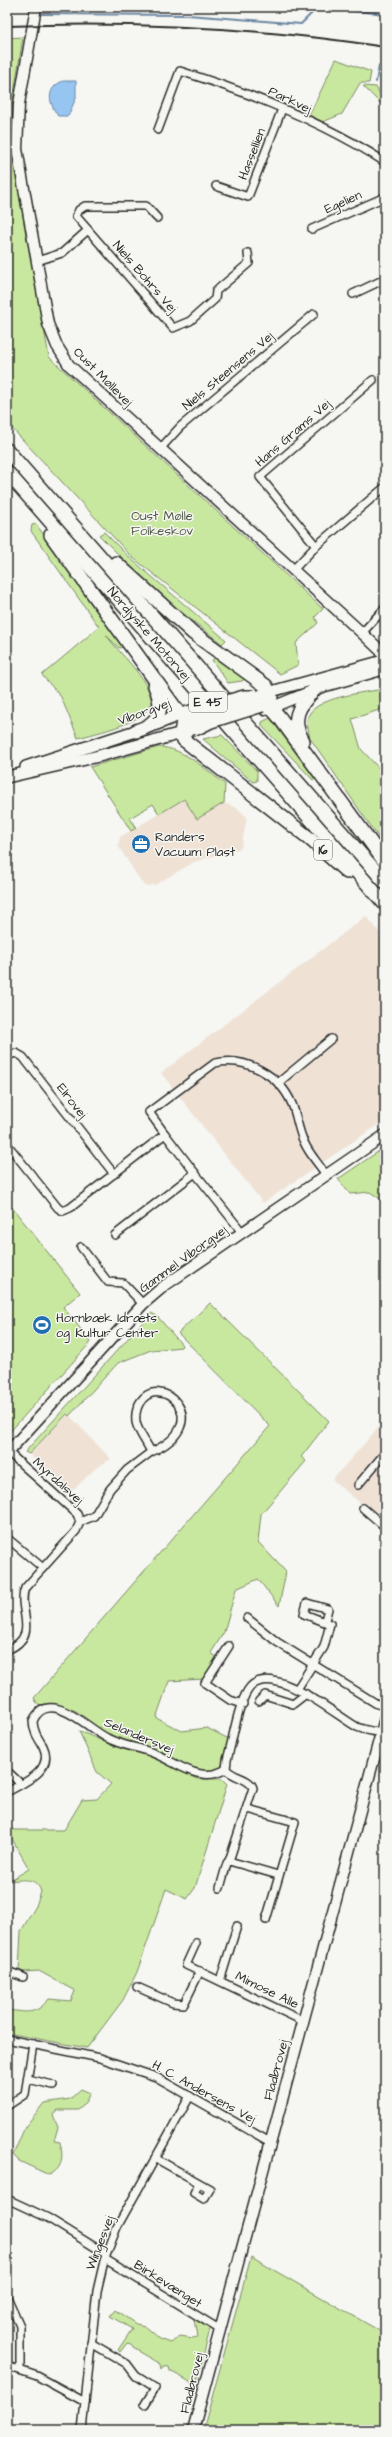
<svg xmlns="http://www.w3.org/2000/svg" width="392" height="2437" font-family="'Architects Daughter',sans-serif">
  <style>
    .built { fill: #efe2d5 }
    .green { fill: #c9e89f; stroke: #7a8a65 }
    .water { fill: #96c5f1; stroke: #6b87a2 }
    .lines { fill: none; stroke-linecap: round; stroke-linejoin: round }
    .stream { stroke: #6b87a2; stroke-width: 2 }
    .street-casing { stroke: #2b2b2b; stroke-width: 10 }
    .secondary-casing { stroke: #2b2b2b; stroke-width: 13 }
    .primary-casing { stroke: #2b2b2b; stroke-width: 14 }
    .highway-casing { stroke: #2b2b2b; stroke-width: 16 }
    .street { stroke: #f6f6f2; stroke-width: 7 }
    .secondary { stroke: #f6f6f2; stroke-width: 10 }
    .primary { stroke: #f6f6f2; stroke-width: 11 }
    .highway { stroke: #f6f6f2; stroke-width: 13 }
    .rail { stroke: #2b2b2b; stroke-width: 2 }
    .primary-bridge-casing { stroke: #2b2b2b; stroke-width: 14; stroke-linecap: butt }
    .highway-bridge-casing { stroke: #2b2b2b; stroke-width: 16; stroke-linecap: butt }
    .primary-bridge { stroke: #f6f6f2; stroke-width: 11 }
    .highway-bridge { stroke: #f6f6f2; stroke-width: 13 }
    .labels { text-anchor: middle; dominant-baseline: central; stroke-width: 3; stroke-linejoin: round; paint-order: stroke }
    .shield { fill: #f6f6f2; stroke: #686867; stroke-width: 1 }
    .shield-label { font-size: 12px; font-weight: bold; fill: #2b2b2b }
    .street-label { font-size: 13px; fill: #2b2b2b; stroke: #f6f6f2 }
    .park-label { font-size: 13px; fill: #525a48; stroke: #f6f6f2 }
    .poi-label { font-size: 13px; fill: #2b2b2b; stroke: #f6f6f2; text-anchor: start }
  </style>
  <rect width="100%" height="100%" fill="#f6f6f2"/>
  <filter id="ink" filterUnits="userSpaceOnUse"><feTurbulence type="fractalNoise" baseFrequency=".025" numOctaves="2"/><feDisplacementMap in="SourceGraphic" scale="8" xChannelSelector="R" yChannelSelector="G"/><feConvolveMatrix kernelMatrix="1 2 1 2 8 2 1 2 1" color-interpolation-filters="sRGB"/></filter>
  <g filter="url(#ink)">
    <g class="built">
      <path d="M184,799L197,819L224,803L237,808L247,817L241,848L194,862L155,885L144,886L118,846L120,837Z"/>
      <path d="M366,916L385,938V1120L263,1203L161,1073Z"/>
      <path d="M68,1414L111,1459L96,1468L70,1493L29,1454Z"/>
      <path d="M385,1420V1523L332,1480Z"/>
    </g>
    <g class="green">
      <path d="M23,37L8,131L49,357L323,609L315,617L318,623L296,643L298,665L280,674L132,557L7,423V38Z"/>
      <path d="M336,59L371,72L369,83H360L342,114L320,123L308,118Z"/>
      <path d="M363,86L376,87L385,103V108Z"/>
      <path d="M36,524L124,647L119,648L106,635C115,647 125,657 134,668C140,675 153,694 151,703C146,723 95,733 78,738L61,697L42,675L99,627L31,531L32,525Z"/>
      <path d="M104,532L130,558L226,640L222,644L157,593L99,535Z"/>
      <path d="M217,657L246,678L242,681L228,683L212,660Z"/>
      <path d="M385,689V708L352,719L361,749L385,775V847L310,738C309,733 307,725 307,720C310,697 367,692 385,689Z"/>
      <path d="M270,718L315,779L313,780L262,726V722Z"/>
      <path d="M222,735L257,771V781L253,782L203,739Z"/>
      <path d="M159,747C184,748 206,770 225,784L224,803L197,819L184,799L159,814L153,804L130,818L136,828L131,831L90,767Z"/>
      <path d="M385,1147V1202L370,1192L350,1194L338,1179Z"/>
      <path d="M7,1201L80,1293L63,1307L91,1342L7,1435Z"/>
      <path d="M210,1303L329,1421L301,1457L306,1461L261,1514L258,1542L286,1572L279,1606L258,1579L236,1589L224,1632L211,1653L217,1657L204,1679L169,1681L156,1718L182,1731L207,1728L229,1739L221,1769L218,1772H199L105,1735L76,1711L51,1704L39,1706L34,1698L270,1426L178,1333Z"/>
      <path d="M151,1313L157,1316L182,1345L181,1347L151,1350L118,1363L69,1416L67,1414L29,1454L25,1452Z"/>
      <path d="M79,1731L115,1746L149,1756L197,1779H222L227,1784L195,1888L187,1899L166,1889L137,1972L123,2000L87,2048L7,2033V2010C27,2012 35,2016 49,1999L71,2001L75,1991L39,1971L24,1972L19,1970L21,1931L36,1906L41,1892C37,1876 22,1880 9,1881L29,1869L7,1830V1825L14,1830H64L82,1800L97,1799L111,1784L97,1772Z"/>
      <path d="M81,2089L90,2093L84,2105L78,2110H58L53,2116L58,2127L54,2141L60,2142C63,2156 64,2168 49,2175L19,2161L13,2155L25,2127L44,2103L70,2099Z"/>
      <path d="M251,2257L385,2334V2430H203Z"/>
      <path d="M115,2310L136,2324L145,2326L160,2339L171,2343L180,2336L193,2338L197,2337L194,2319L210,2329L196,2385L170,2371L169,2367L164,2366L162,2369L161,2364L133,2348L131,2344L127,2343L120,2352L118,2350L132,2329L110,2316Z"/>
    </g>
    <path class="water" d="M63,81H76V98L68,116H58C48,102 46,88 63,81Z"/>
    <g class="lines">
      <g class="stream">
        <path d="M42,14L188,15L301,24L317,8L377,13L385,17"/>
        <path d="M376,82L379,66"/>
        <path d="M380,89L385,98"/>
      </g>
      <defs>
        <g id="street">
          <path d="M158,130L180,71C250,93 324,122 385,162"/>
          <path d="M216,186L248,197L282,109"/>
          <path d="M157,218L146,206H85L79,210L76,216L173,328L190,321L215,299L216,291L249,263L248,253"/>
          <path d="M312,229L385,197"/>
          <path d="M37,261L62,253L88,230"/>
          <path d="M353,294L385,279"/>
          <path d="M160,449L180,427L314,314"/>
          <path d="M316,546L260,477L373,380"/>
          <path d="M293,570L316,546L385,487"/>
          <path d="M362,633L385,608"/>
          <path d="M7,1056L16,1053L23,1057L114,1174"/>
          <path d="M278,1083L331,1039"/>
          <path d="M165,1134L149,1112L215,1063C245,1056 280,1075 292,1104C297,1116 298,1130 304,1142C309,1154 319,1164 326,1175"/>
          <path d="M7,1144L58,1208L63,1211L70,1208L165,1134L195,1173"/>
          <path d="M115,1235L195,1173L242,1232"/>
          <path d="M81,1247L108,1282L123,1283L143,1304"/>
          <path d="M358,1485L385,1453"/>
          <path d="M363,1508L385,1527"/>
          <path d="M80,1522L94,1516L110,1489L127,1470L151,1452C147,1443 138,1432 136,1422C135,1415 136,1410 139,1404C159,1369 218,1423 151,1452"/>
          <path d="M7,1538L43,1568"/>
          <path d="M247,1618L277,1642L377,1704L385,1706"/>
          <path d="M229,1646L205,1683L230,1700L243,1704"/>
          <path d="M7,1650C42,1635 16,1610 25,1588L76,1531L80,1522L77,1514L8,1452"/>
          <path d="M297,1689L324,1647L330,1624L304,1614L307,1603L328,1609L325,1620"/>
          <path d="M259,1701L265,1695L293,1704L306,1694"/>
          <path d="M7,1771L21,1784"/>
          <path d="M7,1792C23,1783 55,1771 43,1746C38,1738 33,1731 33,1721C49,1687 87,1728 107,1738C122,1746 138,1747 153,1753C177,1762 200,1785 226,1769"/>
          <path d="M248,1809L295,1822L266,1920"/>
          <path d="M278,1875L229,1861L253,1788C250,1778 233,1778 226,1769L227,1760C233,1740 237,1707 248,1690C269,1658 335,1715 357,1727C364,1730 373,1731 380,1733"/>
          <path d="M220,1888L227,1863L229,1861"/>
          <path d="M196,1943L186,1965L303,2021"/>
          <path d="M7,1971L23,1977"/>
          <path d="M220,1981L237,1926"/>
          <path d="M137,1987L173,2003L184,2004L200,1971"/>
          <path d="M7,2039L100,2058L156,2077L270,2142"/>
          <path d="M28,2079L53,2085"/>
          <path d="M7,2106L25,2094L33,2044"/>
          <path d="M155,2158L210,2189L204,2199L194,2193L199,2183"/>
          <path d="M7,2199L48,2218L106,2254"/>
          <path d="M105,2259L219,2329"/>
          <path d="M7,2297L20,2326V2369"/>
          <path d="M91,2343L127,2364L136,2376L155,2388L145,2404"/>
          <path d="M7,2366L37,2376L85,2402"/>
          <path d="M82,2430L97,2291L104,2261L117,2227L190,2096"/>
        </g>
        <g id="secondary">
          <path d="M36,7L19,104L17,149L48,324L57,346L69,365L362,633L381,651L385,660"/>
          <path d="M262,694L385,660"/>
          <path d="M265,710L322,687L385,669"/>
          <path d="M7,1453L143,1304L164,1286L385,1135"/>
          <path d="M193,2430L385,1718"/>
        </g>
        <g id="primary">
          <path d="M26,767L157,724L184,713"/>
          <path d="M7,777L99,756L189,731"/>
        </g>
        <g id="highway">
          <path d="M7,450L385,882"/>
          <path d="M7,472L385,904"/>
          <path d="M51,535L186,723L197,728"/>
          <path d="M116,563L193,633L266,686L271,697L268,702L262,705"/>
          <path d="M262,697L280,718L385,862"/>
          <path d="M190,720L182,727L181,733L184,740L309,838L347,872"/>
          <path d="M136,731C160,724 165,708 155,686"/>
          <path d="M303,741C290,720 298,706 314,690"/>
        </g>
      </defs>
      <use href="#street" class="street-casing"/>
      <use href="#secondary" class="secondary-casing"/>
      <use href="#primary" class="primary-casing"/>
      <use href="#highway" class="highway-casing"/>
      <use href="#street" class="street"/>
      <use href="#secondary" class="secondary"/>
      <use href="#primary" class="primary"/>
      <use href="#highway" class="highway"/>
      <path class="rail" d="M7,26C133,21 260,28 385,47"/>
      <defs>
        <path id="primary-bridge" d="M184,713L244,696H254"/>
        <g id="highway-bridge">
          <path d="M190,720L241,704L254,696"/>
          <path d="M197,728L211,721L262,705"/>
        </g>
      </defs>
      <use href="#primary-bridge" class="primary-bridge-casing"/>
      <use href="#highway-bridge" class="highway-bridge-casing"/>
      <use href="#primary-bridge" class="primary-bridge"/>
      <use href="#highway-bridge" class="highway-bridge"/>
    </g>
  </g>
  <defs>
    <symbol id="office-disc" viewBox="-11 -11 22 22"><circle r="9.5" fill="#1f6fb2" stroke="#f6f6f2"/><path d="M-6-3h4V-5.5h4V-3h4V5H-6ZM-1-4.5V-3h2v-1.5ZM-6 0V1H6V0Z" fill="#fff"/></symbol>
    <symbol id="stadium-disc" viewBox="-11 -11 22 22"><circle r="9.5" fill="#1f6fb2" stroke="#f6f6f2"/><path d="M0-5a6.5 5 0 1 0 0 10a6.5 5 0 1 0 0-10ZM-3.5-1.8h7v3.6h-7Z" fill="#fff"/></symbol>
  </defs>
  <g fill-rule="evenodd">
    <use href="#office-disc" x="130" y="833" width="22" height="22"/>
    <use href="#stadium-disc" x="31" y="1314" width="22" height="22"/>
  </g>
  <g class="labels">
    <g class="shield">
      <rect x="189" y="692" width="38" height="20" rx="3"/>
      <rect x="314" y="840" width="18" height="20" rx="3"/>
    </g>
    <g class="shield-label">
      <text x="208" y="702">E 45</text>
      <text x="323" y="850">16</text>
    </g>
    <g class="street-label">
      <text transform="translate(290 100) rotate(25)">Parkvej</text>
      <text transform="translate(252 154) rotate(-69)">Hassellien</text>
      <text transform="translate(343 202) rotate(-24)">Egelien</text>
      <text transform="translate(145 277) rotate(49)">Niels Bohrs Vej</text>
      <text transform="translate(228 371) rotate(-40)">Niels Steensens Vej</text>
      <text transform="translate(103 377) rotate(45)">Oust Møllevej</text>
      <text transform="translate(293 433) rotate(-41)">Hans Grams Vej</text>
      <text transform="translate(149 634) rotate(49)">Nordjyske Motorvej</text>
      <text transform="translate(144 712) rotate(-20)">Viborgvej</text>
      <text transform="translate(72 1101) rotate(52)">Elrovej</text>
      <text transform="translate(183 1259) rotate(-36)">Gammel Viborgvej</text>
      <text transform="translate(58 1481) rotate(42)">Myrdalsvej</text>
      <text transform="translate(139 1736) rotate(23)">Selandersvej</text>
      <text transform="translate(267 1990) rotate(26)">Mimose Alle</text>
      <text transform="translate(276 2070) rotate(-75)">Fladbrovej</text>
      <text transform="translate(204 2092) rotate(29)">H. C. Andersens Vej</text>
      <text transform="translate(100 2243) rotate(-69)">Wingesvej</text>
      <text transform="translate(168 2284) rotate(32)">Birkevænget</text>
      <text transform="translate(192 2383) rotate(-76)">Fladbrovej</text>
    </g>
    <g class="park-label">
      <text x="162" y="516">Oust Mølle<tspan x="162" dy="15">Folkeskov</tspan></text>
    </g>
    <g class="poi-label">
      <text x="155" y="837">Randers<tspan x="155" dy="15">Vacuum Plast</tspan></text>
      <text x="56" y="1318">Hornbæk Idræts<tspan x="56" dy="15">og Kultur Center</tspan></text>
    </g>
  </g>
  <rect width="392" height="2437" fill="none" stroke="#f6f6f2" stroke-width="24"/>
  <rect x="12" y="12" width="368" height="2413" fill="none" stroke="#2b2b2b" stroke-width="1.5" filter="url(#ink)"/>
</svg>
